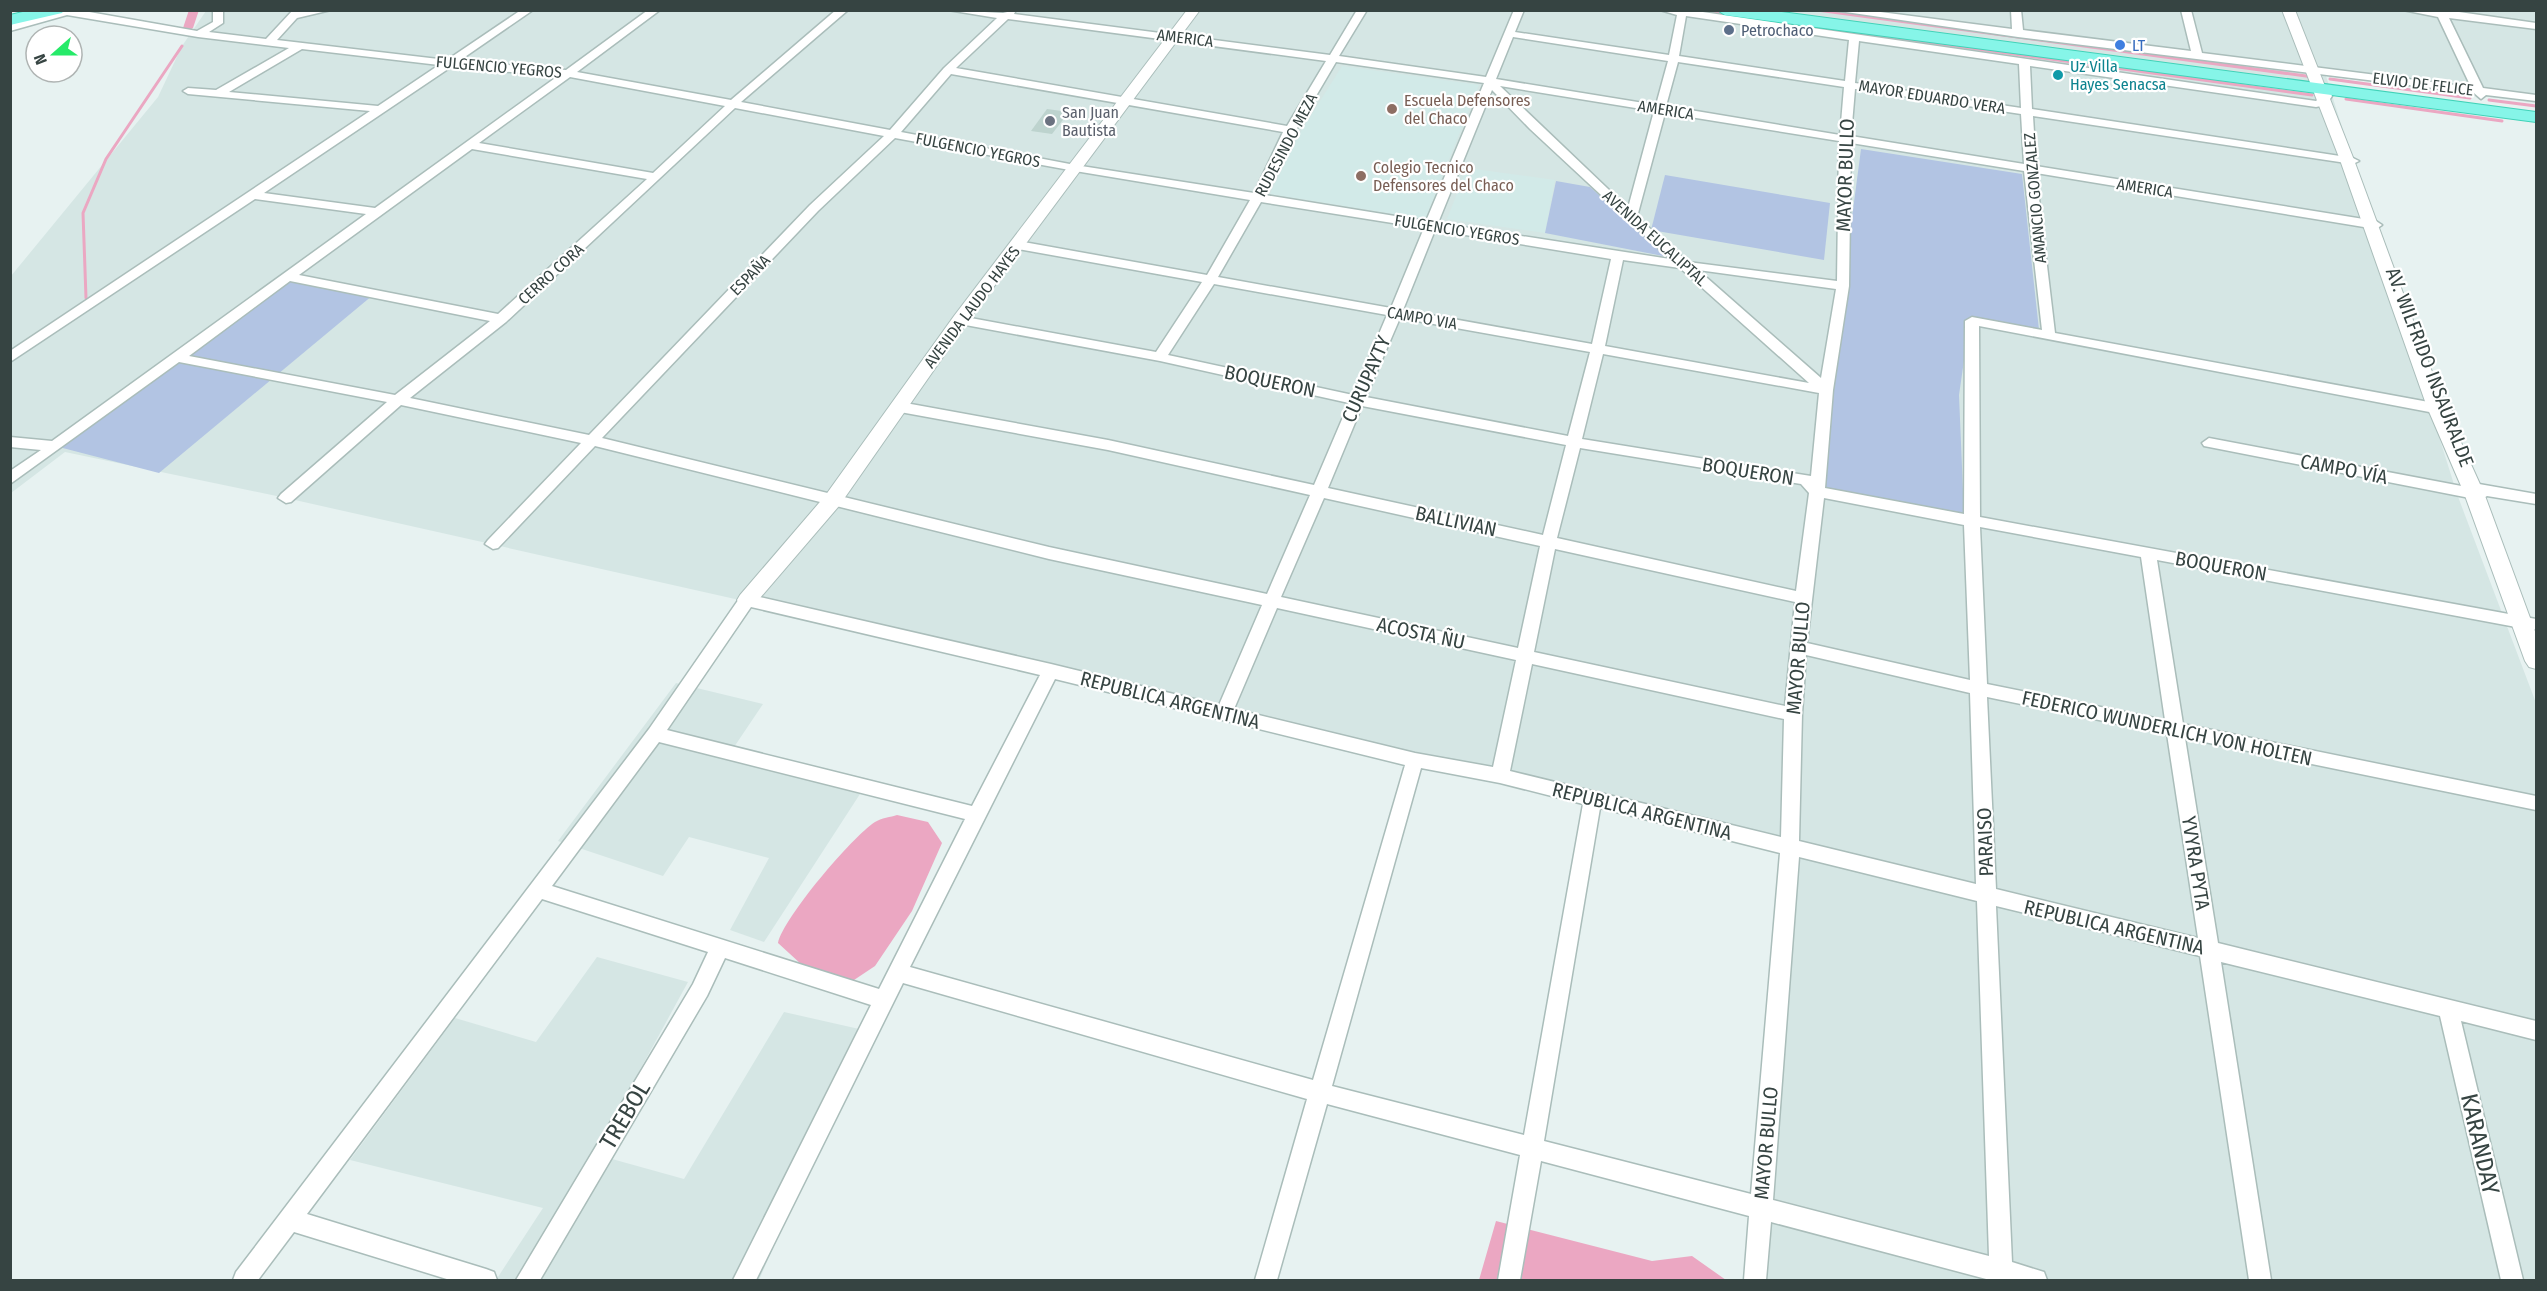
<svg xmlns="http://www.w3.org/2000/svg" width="2547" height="1291" font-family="'Fira Sans Condensed',sans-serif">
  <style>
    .residential { fill: #d5e6e4 }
    .education { fill: #d2eae8 }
    .green { fill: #b2c4e3 }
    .water { fill: #eba7c2 }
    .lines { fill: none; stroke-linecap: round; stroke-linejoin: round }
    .stream { stroke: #eba7c2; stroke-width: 3 }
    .canal { fill: #eba7c2; fill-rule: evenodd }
    .building { fill: #bdd3ce }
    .minor-casing { stroke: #aabdba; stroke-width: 3 }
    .tertiary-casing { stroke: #aabdba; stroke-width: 2 }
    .trunk-casing { stroke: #41d2b8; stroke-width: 2 }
    .minor { fill: #fff; fill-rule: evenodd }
    .tertiary { fill: #fff; fill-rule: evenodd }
    .trunk { fill: #86f5e8; fill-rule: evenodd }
    .service-dot { fill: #5c6f8a; stroke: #fff; stroke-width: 2 }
    .shop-dot { fill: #3f7fe0; stroke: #fff; stroke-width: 2 }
    .culture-dot { fill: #0f9aa8; stroke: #fff; stroke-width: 2 }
    .education-dot { fill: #8d6e63; stroke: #fff; stroke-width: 2 }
    .worship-dot { fill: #6b7280; stroke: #fff; stroke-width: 2 }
    .labels { text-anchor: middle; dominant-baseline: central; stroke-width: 4.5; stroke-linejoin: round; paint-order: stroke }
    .far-service-label { font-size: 16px; fill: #4e5e75; stroke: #fff; text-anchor: start }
    .far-street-label { font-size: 16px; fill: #364442; stroke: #fff }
    .far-shop-label { font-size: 16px; fill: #366cbe; stroke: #fff; text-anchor: start }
    .far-culture-label { font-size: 16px; fill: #0d838f; stroke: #fff; text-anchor: start }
    .far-education-label { font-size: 16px; fill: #785e54; stroke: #fff; text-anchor: start }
    .far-worship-label { font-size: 16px; fill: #5b616d; stroke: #fff; text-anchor: start }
    .street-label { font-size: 20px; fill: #364442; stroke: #fff }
    .near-street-label { font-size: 24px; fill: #364442; stroke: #fff }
  </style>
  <rect width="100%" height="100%" fill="#e7f2f1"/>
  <g class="residential">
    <path d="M206,11H2536V103L2326,76L2457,494L2536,703V1280H1765L1800,843L1051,670L286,498L65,452L11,493V276L158,97L182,46Z"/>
    <path d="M676,683L763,704L728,756L860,794L764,942L730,930L769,858L689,837L663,876L558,841Z"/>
    <path d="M597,957L688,982L594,1154L684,1179L784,1012L868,1031L759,1280H496L543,1208L350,1160L455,1018L536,1042Z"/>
  </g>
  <g class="education">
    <path d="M1342,66L1479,85L1425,219L1270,194L1300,133Z"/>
    <path d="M1467,168L1555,180L1545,233L1447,219Z"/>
  </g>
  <g class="green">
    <path d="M1861,149L2022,174L2039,330L1970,319L1959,395L1964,515L1823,488L1843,286Z"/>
    <path d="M1665,175L1830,203L1824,260L1651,230Z"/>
    <path d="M1556,181L1590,187L1668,257L1545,233Z"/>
    <path d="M288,277L373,295L159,473L55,446Z"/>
  </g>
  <g class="water">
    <path d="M897,815L928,822L942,843L912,911L875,966L845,986L801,964L778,943C784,917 852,837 875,822C881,818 891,817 897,815Z"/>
    <path d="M1496,1221L1652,1261L1692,1256L1726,1280H1479Z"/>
  </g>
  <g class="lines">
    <g class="stream">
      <path d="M1694,10L1729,15"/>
      <path d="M1817,10L2313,77"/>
      <path d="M1854,32L2312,95"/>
      <path d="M2330,79L2470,98"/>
      <path d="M2346,99L2502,121"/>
      <path d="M2489,100L2536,106"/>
      <path d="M86,298L83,213L106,159L182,46"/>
    </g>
    <path class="canal" d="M189,10H199L193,28L188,31L183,28Z"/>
  </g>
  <path class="building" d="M1047,109L1069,112L1052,134L1031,131Z"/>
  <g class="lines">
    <defs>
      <g id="minor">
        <path d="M52,10H78L197,31L213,22V10H223V23L209,32L266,39L293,10H331L297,18L277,40L447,60L521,10H533L459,61L566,70L648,10H660L577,72L731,100L836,10H848L741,102L890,130L944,68L997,18L948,10L1003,13L1016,10L1014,14L1330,55L1357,10H1367L1339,56L1486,77L1514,10H1524L1515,32L1669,55L1677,15L1660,10H1689L2316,101L2323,94H2331L2332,96L2326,105L2316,107L2030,66L2032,109L2353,158L2359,161L2353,164L2033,116L2036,166L2376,221L2382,225L2376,229L2036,173L2055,333L2445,405L2452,410L2450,413L2445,415L1979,326L1980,517L2536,619V629L2532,630L2157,560L2183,724L2536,796V810L2185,738L2218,943L2536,1021V1040L2461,1021L2523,1280H2501L2440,1016L2221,962L2271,1280H2249L2200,956L1996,906L2012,1262L2044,1272L2047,1280H1990L1771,1222L1766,1280H1744L1749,1216L1541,1161L1520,1280H1498L1520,1155L1327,1104L1277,1280H1255L1307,1099L903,983L756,1280H733L871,1005L725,958L707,996L540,1280H516L693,984L708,952L542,899L307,1214L486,1269L494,1272L497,1280H450L294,1232L258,1280H233L236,1272L649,729L741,596L747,594L1051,664L1219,705L1262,605L1049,559L595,446L498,548L493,549L485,544L488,540L581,443L401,405L291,502L286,503L278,498L281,494L387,402L179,362L10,484V471L41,450L10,447V437L52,441L366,214L255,199L10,362V351L370,111L188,94L183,91L188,88L216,90L289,48L198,37L67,15L10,31V25ZM1686,16L1849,40L1845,81L1679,56ZM1008,19L1326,61L1287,126L956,68ZM1513,37L1668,61L1656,105L1496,79ZM1859,41L2019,64L2021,108L1855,83ZM302,49L439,65L378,106L229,92ZM1336,62L1484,83L1426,221L1265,195L1296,130ZM1678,62L1844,87L1840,135L1666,106ZM451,67L558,76L375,208L264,193ZM951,74L1283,132L1254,193L1075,165L901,132ZM570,77L725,106L653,173L479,143ZM1500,86L1654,111L1628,208ZM1855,89L2021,114L2024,164L1851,136ZM1492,90L1530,129L1670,259L1438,223ZM735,108L884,136L810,205L589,435L410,398L506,322ZM1665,113L1839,141L1837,281L1688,262L1637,217ZM895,138L1075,171L1250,200L1207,275L1018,241L1012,245L1018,249L1202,282L1156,352L960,316L953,320L960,324L1160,361L1349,403L1314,485L1108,440L900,402L893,407L900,412L1108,450L1310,495L1267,594L1049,547L602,438L818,211ZM1851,143L2024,171L2042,330L1972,317L1965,321L1964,514L1825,488L1833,390L1849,286ZM472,149L647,179L498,314L299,275ZM1261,202L1424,228L1391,308L1218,277ZM1435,230L1611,259L1592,344L1403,310ZM1623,260L1680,268L1809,383L1605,346ZM1698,270L1836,289L1821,378ZM290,281L490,321L395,395L189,356ZM1214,284L1387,315L1353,395L1168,355ZM1400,318L1590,352L1568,436L1366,397ZM1603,354L1819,393L1811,476L1582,439ZM1362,406L1566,445L1543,535L1328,488ZM1580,448L1801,484L1809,493L1796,591L1557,538ZM1324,498L1540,546L1518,648L1281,597ZM1824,498L1964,525L1970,680L1807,643ZM1980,527L2141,557L2165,720L1987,684ZM1555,549L1795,602L1785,706L1534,652ZM751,607L1040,675L972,806L667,730ZM1277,608L1516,660L1493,767L1415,753L1234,709ZM1806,655L1970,693L1976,884L1799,841L1802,714ZM1532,664L1784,719L1781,837L1510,771ZM1055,679L1405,765L1313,1080L910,967ZM1987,697L2167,734L2198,938L1996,889ZM659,742L965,819L879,989L552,886ZM1421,768L1500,783L1583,804L1524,1135L1332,1086ZM1600,808L1780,853L1751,1194L1544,1141ZM1799,857L1977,901L1989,1256L1773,1200Z"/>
        <path d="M1832,10H1865L2012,29L2011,10H2021L2023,30L2191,51L2181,10H2191L2202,53L2471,87L2438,17L2403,10H2445L2536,23V29L2449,18L2483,88L2536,95V101L2486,95L2481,99L2474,93L2018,37Z"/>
        <path d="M2209,438L2472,488L2479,484L2536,494V504L2487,496L2480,500L2204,446L2202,443Z"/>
      </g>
      <g id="tertiary">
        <path d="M1187,10H1200L966,324L839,506L754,605L747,607L740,605L737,600L740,595L825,496L954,316Z"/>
        <path d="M2282,10H2295L2354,160L2445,407L2484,493L2536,634V669L2529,667L2525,661L2464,493L2427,407L2340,160Z"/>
      </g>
      <g id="trunk">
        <path d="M31,10H64L62,13L10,25V15Z"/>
        <path d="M1717,10H1766L2536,112V122L1725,15Z"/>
      </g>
    </defs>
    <use href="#minor" class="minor-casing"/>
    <use href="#tertiary" class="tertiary-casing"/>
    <use href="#trunk" class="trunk-casing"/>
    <use href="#minor" class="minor"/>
    <use href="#tertiary" class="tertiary"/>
    <use href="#trunk" class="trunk"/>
  </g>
  <circle class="service-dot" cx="1729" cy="30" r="6"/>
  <circle class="shop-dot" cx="2120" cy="45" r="6"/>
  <circle class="culture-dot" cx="2058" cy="75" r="6"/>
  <g class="education-dot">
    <circle cx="1392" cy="109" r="6"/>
    <circle cx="1361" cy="176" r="6"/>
  </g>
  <circle class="worship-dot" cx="1050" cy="121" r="6"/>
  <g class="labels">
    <g class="far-service-label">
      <text x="1741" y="30">Petrochaco</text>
    </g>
    <g class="far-street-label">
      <text transform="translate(1185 38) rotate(7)">AMERICA</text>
      <text transform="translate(499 67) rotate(5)">FULGENCIO YEGROS</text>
      <text transform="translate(2423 84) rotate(7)">ELVIO DE FELICE</text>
      <text transform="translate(1932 97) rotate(9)">MAYOR EDUARDO VERA</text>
      <text transform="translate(1666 110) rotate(9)">AMERICA</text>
      <text transform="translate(1286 145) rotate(-62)">RUDESINDO MEZA</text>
      <text transform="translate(978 150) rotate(11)">FULGENCIO YEGROS</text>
      <text transform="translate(2145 188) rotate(9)">AMERICA</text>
      <text transform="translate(2035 198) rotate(-95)">AMANCIO GONZALEZ</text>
      <text transform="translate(1457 230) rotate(9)">FULGENCIO YEGROS</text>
      <text transform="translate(1655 238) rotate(42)">AVENIDA EUCALIPTAL</text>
      <text transform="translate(551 274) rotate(-42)">CERRO CORA</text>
      <text transform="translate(750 275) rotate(-46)">ESPAÑA</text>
      <text transform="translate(972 307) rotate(-53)">AVENIDA LAUDO HAYES</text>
      <text transform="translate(1422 318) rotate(10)">CAMPO VIA</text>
    </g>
    <g class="far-shop-label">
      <text x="2132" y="45">LT</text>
    </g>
    <g class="far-culture-label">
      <text x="2070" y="66">Uz Villa<tspan x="2070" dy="18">Hayes Senacsa</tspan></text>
    </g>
    <g class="far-education-label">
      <text x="1404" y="100">Escuela Defensores<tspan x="1404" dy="18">del Chaco</tspan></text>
      <text x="1373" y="167">Colegio Tecnico<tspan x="1373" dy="18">Defensores del Chaco</tspan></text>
    </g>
    <g class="far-worship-label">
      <text x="1062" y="112">San Juan<tspan x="1062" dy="18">Bautista</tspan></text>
    </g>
    <g class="street-label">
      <text transform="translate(1845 175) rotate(-88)">MAYOR BULLO</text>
      <text transform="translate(2430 367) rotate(69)">AV. WILFRIDO INSAURALDE</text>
      <text transform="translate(1366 379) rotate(-66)">CURUPAYTY</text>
      <text transform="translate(1270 381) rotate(12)">BOQUERON</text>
      <text transform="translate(2344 469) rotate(11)">CAMPO VÍA</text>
      <text transform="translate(1748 471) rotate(9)">BOQUERON</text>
      <text transform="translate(1456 521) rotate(12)">BALLIVIAN</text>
      <text transform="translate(2221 566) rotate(10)">BOQUERON</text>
      <text transform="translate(1421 633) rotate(12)">ACOSTA ÑU</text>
      <text transform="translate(1798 658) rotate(-85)">MAYOR BULLO</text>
      <text transform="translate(1170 700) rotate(14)">REPUBLICA ARGENTINA</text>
      <text transform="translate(2167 728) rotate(12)">FEDERICO WUNDERLICH VON HOLTEN</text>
      <text transform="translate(1642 811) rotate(14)">REPUBLICA ARGENTINA</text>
      <text transform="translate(1985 842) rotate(-92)">PARAISO</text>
      <text transform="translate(2196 863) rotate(81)">YVYRA PYTA</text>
      <text transform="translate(2114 927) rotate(13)">REPUBLICA ARGENTINA</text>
      <text transform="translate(1766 1143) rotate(-85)">MAYOR BULLO</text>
    </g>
    <g class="near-street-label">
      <text transform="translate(625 1115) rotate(-59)">TREBOL</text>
      <text transform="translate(2480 1144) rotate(77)">KARANDAY</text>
    </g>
  </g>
  <rect width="2547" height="1291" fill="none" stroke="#364442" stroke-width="24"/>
  <g transform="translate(54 54) rotate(249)"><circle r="28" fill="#ffffff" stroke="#afb4b3" stroke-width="1.5"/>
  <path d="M0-4.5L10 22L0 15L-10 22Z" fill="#26ea69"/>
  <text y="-9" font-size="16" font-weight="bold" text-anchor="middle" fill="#364442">N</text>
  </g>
</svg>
